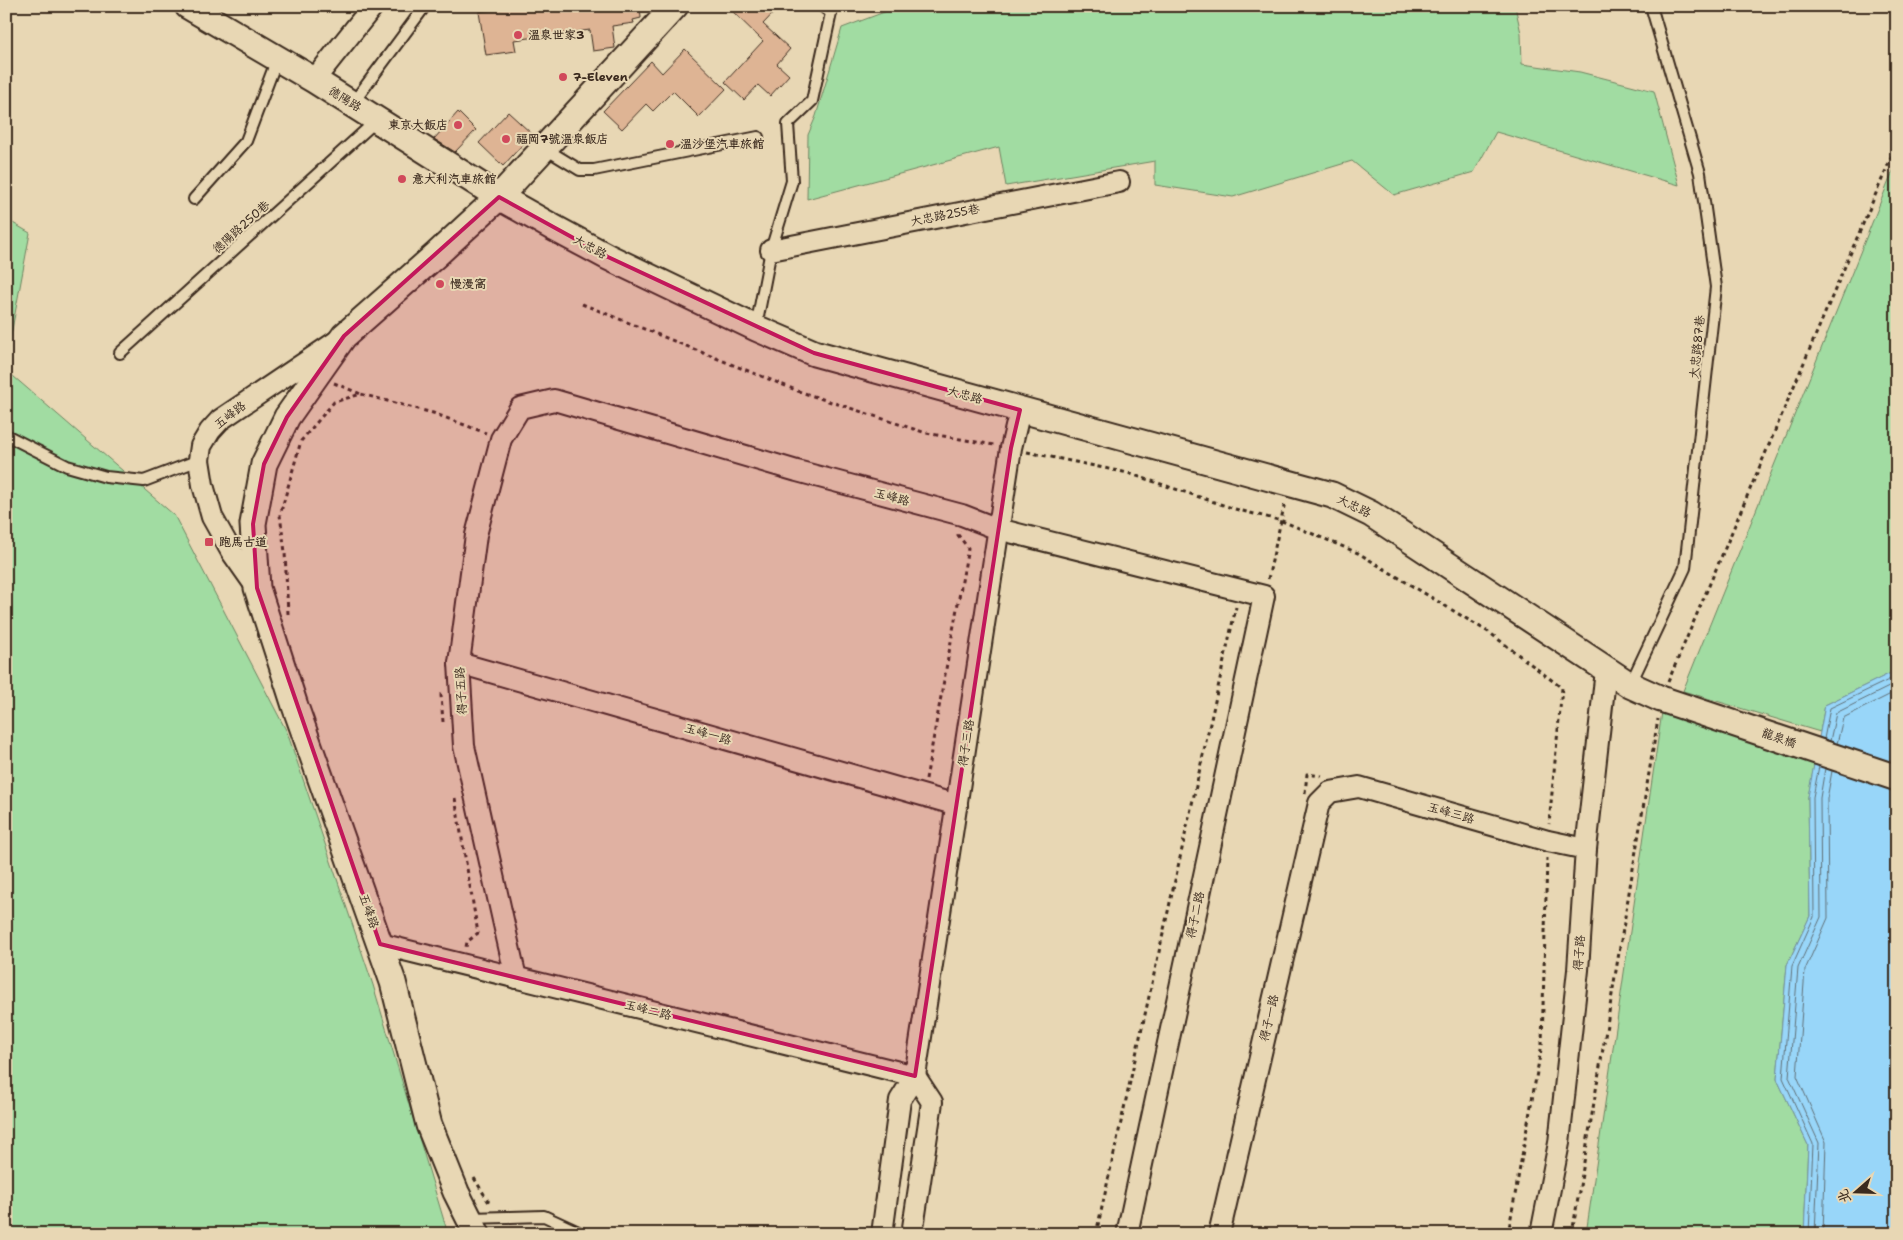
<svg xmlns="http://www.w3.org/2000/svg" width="1903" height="1240" font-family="'Shantell Sans','LXGW WenKai TC',sans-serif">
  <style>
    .green { fill: #a1dca2; stroke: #6e8360 }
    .water { fill: #98d6f9; stroke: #7391a1 }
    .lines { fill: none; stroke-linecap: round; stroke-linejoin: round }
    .shore { stroke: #606f76; stroke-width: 1 }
    .building { fill: #deb494; stroke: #3b2a1e }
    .service-casing { stroke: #3b2a1e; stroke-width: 14 }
    .minor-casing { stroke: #3b2a1e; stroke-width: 24 }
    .tertiary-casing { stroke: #3b2a1e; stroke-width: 29 }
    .path { stroke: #3b2a1e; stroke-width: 3; stroke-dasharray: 4 4; stroke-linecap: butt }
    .service { stroke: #e8d7b4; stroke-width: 10 }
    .minor { stroke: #e8d7b4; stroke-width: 20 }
    .tertiary { stroke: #e8d7b4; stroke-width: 25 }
    .marked { fill: #c2185b; fill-opacity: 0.2; stroke: #c2185b; stroke-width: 4; stroke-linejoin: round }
    .poi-dot { fill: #d1495b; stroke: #e8d7b4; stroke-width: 2 }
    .labels { text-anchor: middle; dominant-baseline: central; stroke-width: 4; stroke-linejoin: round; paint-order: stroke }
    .poi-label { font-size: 12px; font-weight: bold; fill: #3b2a1e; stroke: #e8d7b4; text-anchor: start }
    .street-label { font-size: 12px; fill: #3b2a1e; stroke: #e8d7b4 }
  </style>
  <rect width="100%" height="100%" fill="#e8d7b4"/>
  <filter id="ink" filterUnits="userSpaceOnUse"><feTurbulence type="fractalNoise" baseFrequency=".02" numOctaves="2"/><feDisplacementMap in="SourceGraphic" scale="10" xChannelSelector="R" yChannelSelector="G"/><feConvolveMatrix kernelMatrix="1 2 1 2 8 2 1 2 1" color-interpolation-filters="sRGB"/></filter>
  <g filter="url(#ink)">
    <g class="green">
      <path d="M914,6H1515L1521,33L1522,64L1580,72L1654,91L1679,185L1496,132L1474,172L1394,195L1352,161L1233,197L1155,185V161L1006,186L999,147L807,199L808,135L816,116L842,28L887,11Z"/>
      <path d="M1897,161V670L1825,705L1820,732L1683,691Z"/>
      <path d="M6,219L30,233L6,362Z"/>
      <path d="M6,370L174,515L287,732L373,985L448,1234H6Z"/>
      <path d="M1663,705L1815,761L1808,797L1810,916L1787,965L1777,1079L1808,1145L1804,1234H1586Z"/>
    </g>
    <path class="water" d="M1897,670V1234H1804L1808,1145L1777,1079L1787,965L1810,916L1808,797L1825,705Z"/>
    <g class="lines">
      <g class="shore">
        <path d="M1824,739L1830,708L1897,676"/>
        <path d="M1830,741L1836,713L1897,683"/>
        <path d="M1837,744L1843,718L1897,691"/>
        <path d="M1809,1234L1813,1144L1783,1078L1792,966L1814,917L1813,797L1819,766"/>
        <path d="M1815,1234L1819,1143L1789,1077L1798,968L1821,917L1820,798L1825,768"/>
        <path d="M1823,1234L1826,1142L1797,1076L1805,970L1828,918L1827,799L1832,771"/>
      </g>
    </g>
    <g class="building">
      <path d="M522,6H640L641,18L633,20L634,23L612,26L615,48L593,51L590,30L514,40L516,51L486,55L479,12Z"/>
      <path d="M727,6H780L763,24L790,49L777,64L789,75L770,96L758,85L744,100L725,82L763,41Z"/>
      <path d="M685,49L726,89L699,117L673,91L653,111L646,104L622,129L603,111L651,61L662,73Z"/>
      <path d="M458,112L476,130L455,152L434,139Z"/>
      <path d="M508,112L532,134L503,166L479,143Z"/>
    </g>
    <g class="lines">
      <defs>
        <g id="service">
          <path d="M353,103L425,6"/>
          <path d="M544,148L580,170H594L758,137"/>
          <path d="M194,199L246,141L277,59"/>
          <path d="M756,327L771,250L792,181L788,124L812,101L831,13L822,6"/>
          <path d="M120,353L377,120"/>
          <path d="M6,435L67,466L106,477L144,481L199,460"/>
          <path d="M1630,685L1685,568L1716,287L1700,173L1651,6"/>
          <path d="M470,1218L544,1216L583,1234"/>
        </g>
        <g id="minor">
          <path d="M314,80L373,6"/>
          <path d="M771,250L1119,182"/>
          <path d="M257,588L231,551L212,517L203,485L199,460L201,446L210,431L220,420L337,341"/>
          <path d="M459,663L957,805"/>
          <path d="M380,944L915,1076"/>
          <path d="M516,978L464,746L459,663L476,535L501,439L520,408L554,400L797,471L962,515L998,529L1264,596L1127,1234"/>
          <path d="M882,1234L900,1100L915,1076L1011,448L1020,410"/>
          <path d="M912,1234L932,1102L915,1076"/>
          <path d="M1219,1234L1319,803L1330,792L1359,787L1548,841L1586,849"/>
          <path d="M1541,1234L1559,1143L1578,970L1586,849L1606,670"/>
        </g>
        <g id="tertiary">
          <path d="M188,6L314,80L499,197L554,228L608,257L756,328L814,353L1332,495L1371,514L1630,685L1661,699L1897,778"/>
          <path d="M477,1234L456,1192L429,1125L393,982L295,706L257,588L253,524L264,464L287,417L344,336L437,254L499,197L675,6"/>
        </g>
      </defs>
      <use href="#service" class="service-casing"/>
      <use href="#minor" class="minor-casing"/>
      <use href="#tertiary" class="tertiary-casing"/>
      <g class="path">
        <path d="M582,304L798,391L926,433L994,445"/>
        <path d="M334,383L361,394"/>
        <path d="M1027,452L1128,473L1235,509L1282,521L1358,553L1490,633L1562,688L1549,824"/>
        <path d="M1268,579L1285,502"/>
        <path d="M288,614L285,552L280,515L301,441L334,402L361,394L433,413L486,433"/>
        <path d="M1668,682L1897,144"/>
        <path d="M443,722L441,695L444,693"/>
        <path d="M926,779L968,548L958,535L959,530"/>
        <path d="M1305,793L1307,774L1322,776"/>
        <path d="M455,798L478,933L467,942L466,947"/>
        <path d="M474,1178L490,1204"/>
        <path d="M1096,1234L1236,607"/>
        <path d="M1508,1234L1542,1044L1547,858"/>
        <path d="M1572,1234L1658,719"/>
      </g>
      <use href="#service" class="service"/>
      <use href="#minor" class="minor"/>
      <use href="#tertiary" class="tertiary"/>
    </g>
  </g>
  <path class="marked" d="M499,197L608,257L814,353L1020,410L1011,448L915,1076L380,944L257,588L253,524L264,464L287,417L344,336Z"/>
  <g class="poi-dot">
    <circle cx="518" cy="35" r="5"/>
    <circle cx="563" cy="77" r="5"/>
    <circle cx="458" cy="125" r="5"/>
    <circle cx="506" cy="139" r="5"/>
    <circle cx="670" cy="144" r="5"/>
    <circle cx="402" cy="179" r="5"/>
    <circle cx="440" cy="284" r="5"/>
    <rect x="204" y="537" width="10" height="10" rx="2.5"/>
  </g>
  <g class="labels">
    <g class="poi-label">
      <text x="528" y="35">溫泉世家3</text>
      <text x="573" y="77">7-Eleven</text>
      <text x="448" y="125" text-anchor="end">東京大飯店</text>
      <text x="516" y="139">福岡7號溫泉飯店</text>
      <text x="680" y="144">溫沙堡汽車旅館</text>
      <text x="412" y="179">意大利汽車旅館</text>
      <text x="450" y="284">慢漫窩</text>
      <text x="219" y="542">跑馬古道</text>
    </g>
    <g class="street-label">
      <text transform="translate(345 99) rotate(32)">德陽路</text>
      <text transform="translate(945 215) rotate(-11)">大忠路255巷</text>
      <text transform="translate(241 227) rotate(-42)">德陽路250巷</text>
      <text transform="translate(590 247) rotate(28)">大忠路</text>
      <text transform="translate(1697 347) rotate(-84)">大忠路87巷</text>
      <text transform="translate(965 395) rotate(15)">大忠路</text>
      <text transform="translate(230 415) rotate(-38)">五峰路</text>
      <text transform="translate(892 497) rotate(15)">玉峰路</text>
      <text transform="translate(1354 506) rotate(26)">大忠路</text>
      <text transform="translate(461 691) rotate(-93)">得子五路</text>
      <text transform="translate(708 734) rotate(16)">玉峰一路</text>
      <text transform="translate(1779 738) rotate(19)">龍泉橋</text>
      <text transform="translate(966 743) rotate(-81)">得子三路</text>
      <text transform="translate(1451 813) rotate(16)">玉峰三路</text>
      <text transform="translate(369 911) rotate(71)">五峰路</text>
      <text transform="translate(1195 915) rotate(-78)">得子二路</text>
      <text transform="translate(1579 953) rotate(-86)">得子路</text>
      <text transform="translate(648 1010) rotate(14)">玉峰二路</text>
      <text transform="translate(1269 1018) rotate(-77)">得子一路</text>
    </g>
  </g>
  <rect width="1903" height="1240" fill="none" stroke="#e8d7b4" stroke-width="25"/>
  <rect x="12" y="12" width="1878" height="1215" fill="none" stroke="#3b2a1e" stroke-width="2" filter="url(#ink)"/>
  <g transform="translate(1856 1192) rotate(250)" stroke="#e8d7b4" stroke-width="4" paint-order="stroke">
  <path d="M0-4L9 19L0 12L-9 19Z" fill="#3b2a1e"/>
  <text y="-8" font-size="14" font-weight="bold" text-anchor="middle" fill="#3b2a1e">北</text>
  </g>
</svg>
